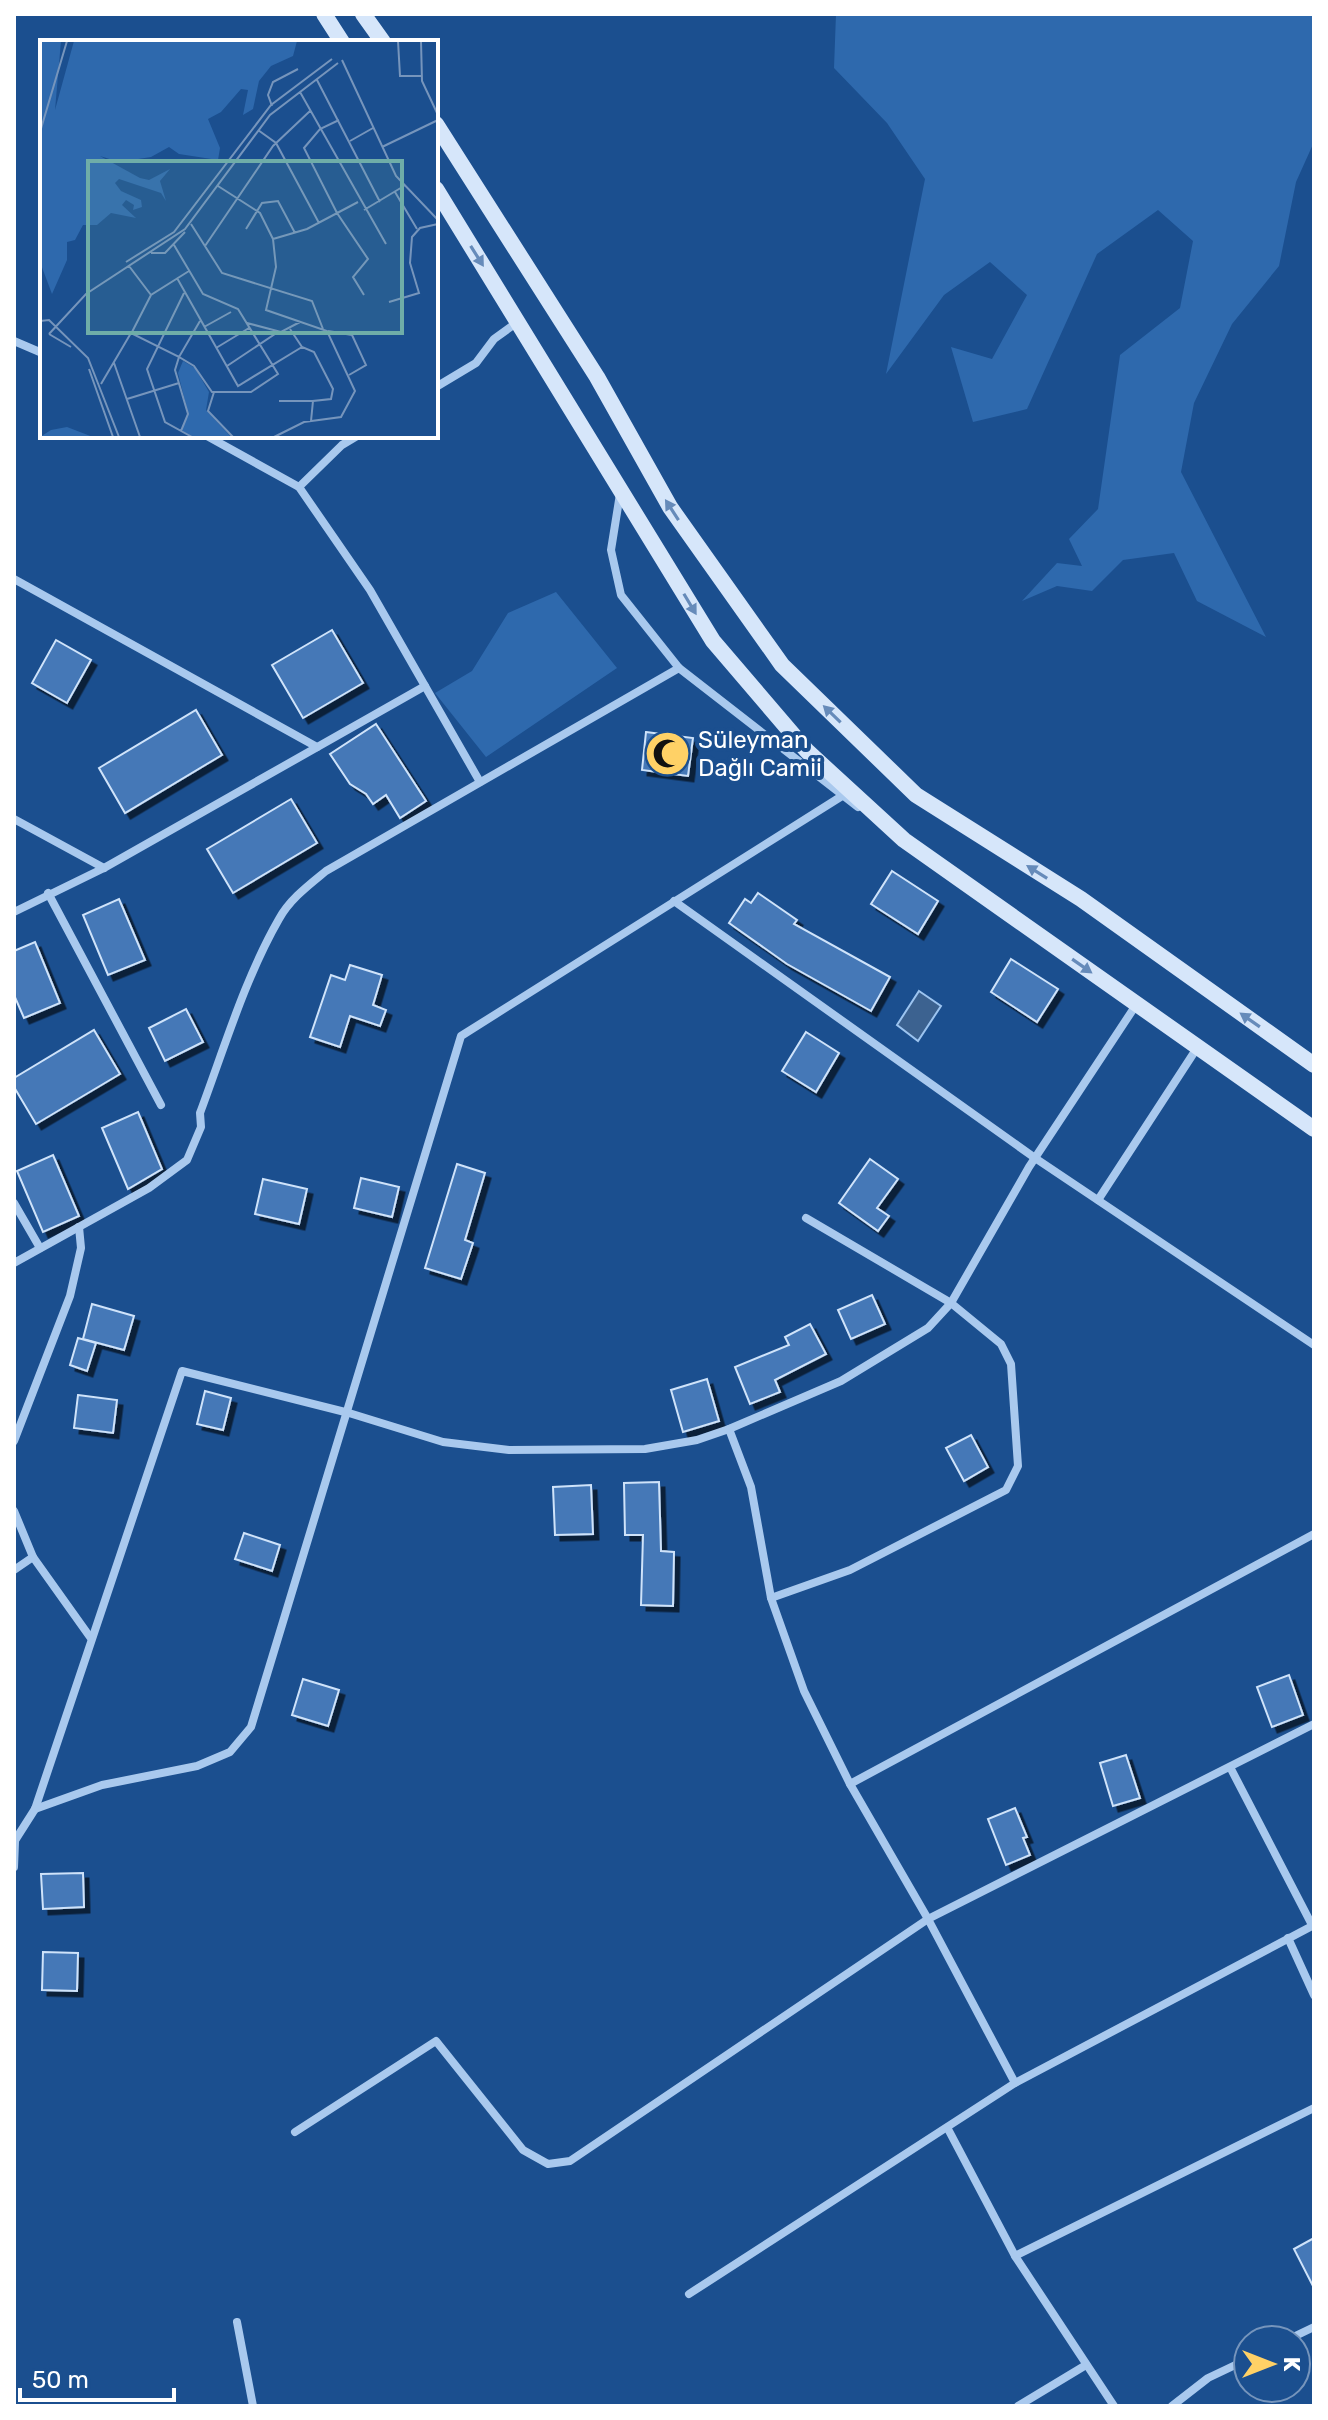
<svg xmlns="http://www.w3.org/2000/svg" width="1328" height="2420" font-family="Rubik,sans-serif">
  <style>
    .green { fill: #2e69ad }
    .water { fill: #3c6290; stroke: #9cc4f0; stroke-width: 2 }
    .building { fill: #4478b7; stroke: #cfe3fa; stroke-width: 2; filter: url(#shadow) }
    .lines { fill: none; stroke-linecap: round; stroke-linejoin: round }
    .street { stroke: #a9c9ee; stroke-width: 8 }
    .secondary { stroke: #d6e6fa; stroke-width: 16 }
    .oneway { fill: #668bba }
    .labels { text-anchor: middle; dominant-baseline: central; stroke-width: 8; stroke-linejoin: round; paint-order: stroke }
    .poi-label { font-size: 24px; fill: #fff; stroke: #1b4f8f; text-anchor: start }
    .inset-road { fill: none; stroke: #7695bc; stroke-width: 2 }
    .view { fill: #6fada8; fill-opacity: 0.15; stroke: #6fada8; stroke-width: 4 }
    .inset-edge { fill: none; stroke: #fff; stroke-width: 4 }
  </style>
  <defs>
    <filter id="shadow"><feDropShadow dx="5.5" dy="5.5" stdDeviation="0" flood-color="#0009"/></filter>
  </defs>
  <rect width="100%" height="100%" fill="#1b4f8f"/>
  <g class="green">
    <path d="M836,14H1314V142L1296,182L1279,266L1232,324L1194,403L1181,472L1266,637L1197,601L1174,553L1123,560L1092,591L1057,586L1022,601L1057,563L1082,566L1069,539L1098,509L1120,355L1180,308L1193,241L1158,210L1097,254L1027,409L973,422L951,347L992,359L1027,295L990,262L944,295L886,374L925,179L887,123L834,68Z"/>
    <path d="M556,592L617,668L486,757L435,693L472,671L508,613Z"/>
  </g>
  <path class="water" d="M919,991L941,1006L918,1041L897,1025Z"/>
  <g class="building">
    <path d="M332,630L363,683L303,718L272,665Z"/>
    <path d="M56,640L91,660L67,703L32,683Z"/>
    <path d="M196,710L222,755L125,813L99,768Z"/>
    <path d="M376,724L426,801L400,818L386,795L373,804L366,794L350,784L330,754Z"/>
    <path d="M646,732L693,738L688,776L642,770Z"/>
    <path d="M291,799L317,843L233,893L207,849Z"/>
    <path d="M892,871L938,901L918,934L871,904Z"/>
    <path d="M758,893L797,920L794,924L890,977L871,1011L787,964L729,923L745,899L751,903Z"/>
    <path d="M119,899L145,960L108,975L83,915Z"/>
    <path d="M35,942L60,1003L24,1018L14,995V951Z"/>
    <path d="M1011,959L1058,989L1037,1022L991,992Z"/>
    <path d="M350,965L382,975L373,1005L386,1010L380,1026L350,1016L340,1047L310,1037L331,975L345,980Z"/>
    <path d="M186,1009L203,1042L165,1061L149,1028Z"/>
    <path d="M94,1030L120,1074L36,1124L14,1087V1078Z"/>
    <path d="M806,1032L839,1053L816,1092L782,1071Z"/>
    <path d="M138,1112L162,1169L128,1189L102,1128Z"/>
    <path d="M53,1155L79,1216L43,1232L17,1171Z"/>
    <path d="M870,1159L898,1179L877,1208L889,1216L878,1231L839,1203Z"/>
    <path d="M457,1164L485,1173L465,1240L473,1243L461,1279L425,1268Z"/>
    <path d="M361,1178L399,1187L392,1217L354,1208Z"/>
    <path d="M263,1179L307,1189L299,1224L255,1214Z"/>
    <path d="M872,1295L885,1324L851,1339L838,1310Z"/>
    <path d="M92,1304L134,1316L124,1350L83,1339Z"/>
    <path d="M810,1324L826,1354L775,1380L780,1392L750,1404L735,1367L789,1345L785,1337Z"/>
    <path d="M78,1338L96,1343L87,1371L70,1365Z"/>
    <path d="M707,1379L719,1421L683,1432L671,1390Z"/>
    <path d="M205,1391L231,1398L223,1430L197,1424Z"/>
    <path d="M78,1395L117,1400L113,1433L74,1428Z"/>
    <path d="M971,1435L988,1467L964,1481L946,1448Z"/>
    <path d="M659,1482L661,1551L674,1552L673,1606L641,1605L643,1535H625L624,1483Z"/>
    <path d="M591,1485L593,1534L555,1535L553,1487Z"/>
    <path d="M244,1533L280,1545L272,1571L235,1559Z"/>
    <path d="M1289,1675L1303,1715L1272,1727L1257,1687Z"/>
    <path d="M303,1679L339,1690L328,1726L292,1715Z"/>
    <path d="M1126,1755L1140,1798L1113,1806L1100,1763Z"/>
    <path d="M1015,1808L1027,1837L1023,1838L1030,1855L1006,1865L988,1819Z"/>
    <path d="M83,1873L84,1907L43,1909L41,1874Z"/>
    <path d="M43,1952L78,1953L77,1991L42,1990Z"/>
    <path d="M1314,2238V2288L1294,2249Z"/>
  </g>
  <g class="lines">
    <g class="street">
      <path d="M14,341L42,353"/>
      <path d="M436,387L476,363L494,339L519,321"/>
      <path d="M207,436L299,487L370,590L480,782"/>
      <path d="M299,487L342,445L357,436"/>
      <path d="M620,494L611,550L621,595L679,668L858,807"/>
      <path d="M14,579L317,747"/>
      <path d="M14,819L104,868"/>
      <path d="M48,893L161,1105"/>
      <path d="M674,901L1035,1158L1314,1345"/>
      <path d="M14,912L104,868L425,686"/>
      <path d="M1098,1200L1197,1048"/>
      <path d="M14,1203L40,1248"/>
      <path d="M14,1263L149,1188L187,1160L201,1127L200,1113C224,1049 245,978 279,919C290,899 309,885 326,871L679,668"/>
      <path d="M729,1429L751,1487L771,1598L804,1691L850,1784L928,1919L1015,2083"/>
      <path d="M14,1441L70,1296L81,1248L79,1227"/>
      <path d="M14,1511L33,1557L90,1637"/>
      <path d="M14,1570L33,1557"/>
      <path d="M771,1598L850,1570L1006,1490L1018,1466L1011,1364L1001,1344L951,1303L806,1218"/>
      <path d="M1230,1767L1312,1925"/>
      <path d="M850,1784L1314,1534"/>
      <path d="M35,1809L102,1785L197,1766L230,1752L251,1727L461,1036L842,796"/>
      <path d="M14,1842L35,1809L182,1371L349,1413L443,1442L509,1450L645,1449L697,1440L729,1429L841,1381L928,1328L951,1303L1029,1167L1136,1005"/>
      <path d="M14,1867L15,1842"/>
      <path d="M1288,1938L1314,1995"/>
      <path d="M948,2129L1015,2256L1114,2406"/>
      <path d="M295,2132L436,2041L523,2150L548,2164L570,2161L928,1919L1314,1724"/>
      <path d="M1015,2256L1314,2108"/>
      <path d="M689,2294L1015,2083L1314,1925"/>
      <path d="M237,2322L253,2406"/>
      <path d="M1287,2340L1314,2327"/>
      <path d="M1018,2406L1086,2365"/>
      <path d="M1172,2406L1208,2378L1248,2359"/>
    </g>
    <g class="secondary">
      <path d="M324,14L342,42"/>
      <path d="M363,14L383,42"/>
      <path d="M436,124L597,377L670,507L782,665L916,795L1081,899L1314,1065"/>
      <path d="M436,189L713,641L807,751L904,840L1314,1129"/>
    </g>
  </g>
  <defs><path id="oneway-solid" d="M-6-.8H1V-3.2L6.5 0L1 3.2V.8H-6Z" transform="scale(2)"/></defs>
  <g class="oneway">
    <use href="#oneway-solid" transform="translate(477 256) rotate(58)"/>
    <use href="#oneway-solid" transform="translate(672 510) rotate(-123)"/>
    <use href="#oneway-solid" transform="translate(690 604) rotate(59)"/>
    <use href="#oneway-solid" transform="translate(832 714) rotate(-136)"/>
    <use href="#oneway-solid" transform="translate(1037 872) rotate(-148)"/>
    <use href="#oneway-solid" transform="translate(1082 966) rotate(35)"/>
    <use href="#oneway-solid" transform="translate(1250 1020) rotate(-145)"/>
  </g>
  <defs>
    <symbol id="mosque-disc" viewBox="-11 -11 22 22"><circle r="9.5" fill="#ffd166" stroke="#1b4f8f"/><path d="M3.5-4.9A6 6 0 1 0 3.5 4.9A5 5 0 1 1 3.5-4.9Z" fill="#111"/></symbol>
  </defs>
  <g fill-rule="evenodd">
    <use href="#mosque-disc" x="642" y="728" width="51" height="51"/>
  </g>
  <g class="labels">
    <g class="poi-label">
      <text x="698" y="740">Süleyman<tspan x="698" dy="28">Dağlı Camii</tspan></text>
    </g>
  </g>
  <g transform="translate(40 40)">
    <rect width="398" height="398" fill="#1b4f8f"/>
    <path d="M0,1H21L15,70L34,1H257L253,16L231,26L219,41L213,69L203,75L208,50L201,49L181,72L168,79L180,108L178,120L139,114L129,107L111,117L79,122L60,116L100,138L109,140L130,129L120,141L126,161L121,153L79,139L75,143L81,151L101,160L102,167L93,170L94,165L86,160L82,165L96,178L71,173L57,185H43L35,200L27,202V220L12,254L0,222ZM143,321L155,328L169,352L166,370L191,397H152L141,390L148,373L138,333ZM27,387L53,397H0L11,390Z" fill="#2e69ad"/>
    <path class="inset-road" d="M358,1L360,36H381M381,1L382,41L398,75M302,20L356,136L398,180M277,40L340,162M260,52L346,204M232,66L228,55L233,42L258,29M299,80L280,89L264,108L297,173L328,219L313,237L324,255M218,90L236,103L279,183M0,92L27,1M310,101L333,88M342,107L398,80M178,146L220,173L233,199L236,227L226,270L287,291L315,351L301,377L264,382L234,397M355,152L377,189M324,170L364,146M151,184L182,233L272,261L283,289M206,189L222,163L238,161L255,193M233,199L267,189L318,162M134,205L163,254L198,269L238,334L211,352H172L154,326L139,317L135,330L148,374L141,391M165,206L233,106L270,71M111,213H125L145,192M86,222L134,192L231,65L292,19M89,226L111,255M137,238L198,346L262,307M144,253L107,329L125,382L152,397M349,262L379,253L370,223L372,197L380,188L398,184M0,281L9,280L48,318L79,397M207,283L241,292L260,282M164,287L191,272M250,289L262,307L274,312L293,349L291,359L273,361L271,381M288,291L312,295L326,325L309,335M92,292L111,255L149,231M9,294L46,254L145,189L230,75L298,23M9,294L31,307M176,308L209,288M74,323L100,397M187,326L238,292M49,329L73,397M61,344L91,293L139,317L160,281M174,352L168,371L193,397M87,359L139,343M239,361H273"/>
    <path class="view" d="M48,121H362V293H48Z"/>
    <rect width="398" height="398" class="inset-edge"/>
  </g>
  <rect width="1328" height="2420" fill="none" stroke="#ffffff" stroke-width="32"/>
  <g transform="translate(1272 2364) rotate(90)"><circle r="38" fill="#1b4f8f" stroke="#7695bc" stroke-width="2"/>
  <path d="M0-6L14 30L0 20L-14 30Z" fill="#ffd166"/>
  <text y="-12" font-size="22" font-weight="bold" text-anchor="middle" fill="#ffffff">K</text>
  </g>
  <path d="M20 2388v12h154v-12" fill="none" stroke="#ffffff" stroke-width="4"/>
  <text x="32" y="2388" font-size="24" fill="#ffffff" stroke="#1b4f8f" stroke-width="6" paint-order="stroke">50 m</text>
</svg>
